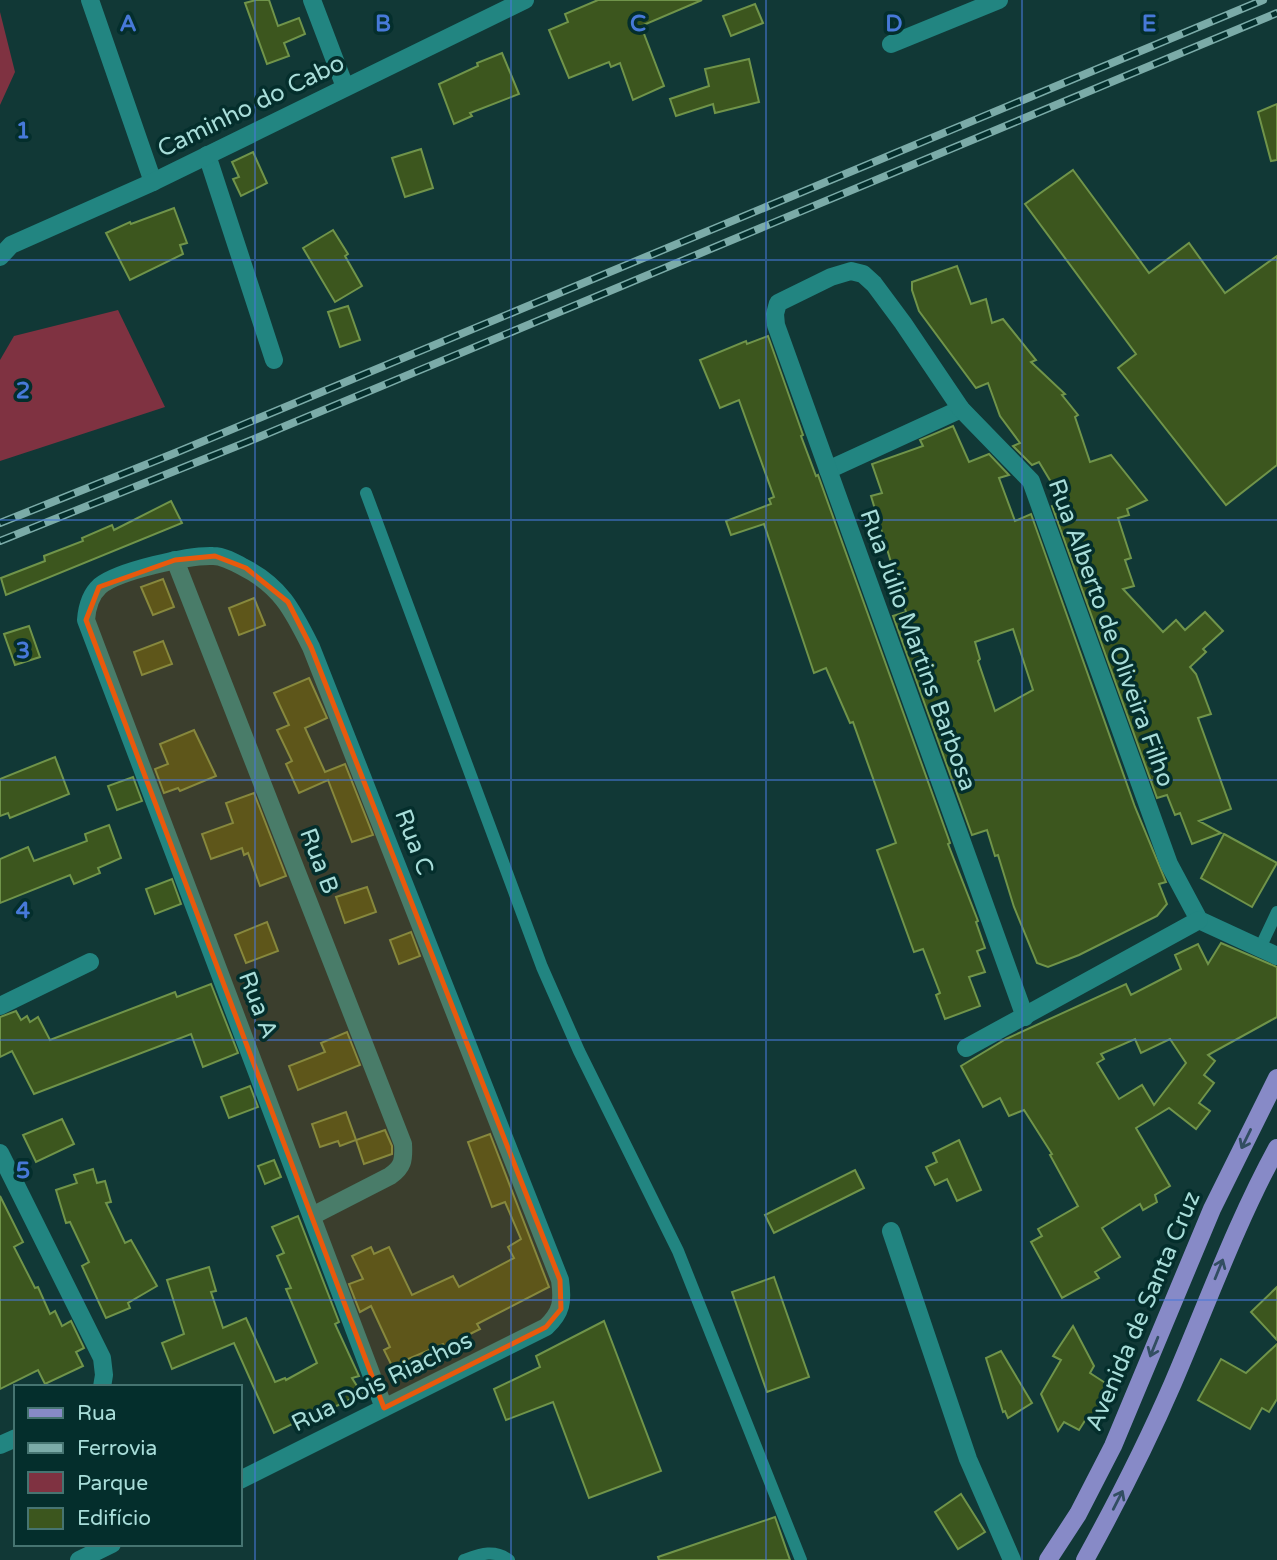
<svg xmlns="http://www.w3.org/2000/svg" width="1277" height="1560" font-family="'Varela Round',sans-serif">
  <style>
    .green { fill: #7f3241 }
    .building { fill: #3c561e; stroke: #70944a; stroke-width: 2; fill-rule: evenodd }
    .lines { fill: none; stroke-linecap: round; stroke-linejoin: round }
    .lane { stroke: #228581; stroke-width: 12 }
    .street { stroke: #228581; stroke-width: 18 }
    .primary { stroke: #878ac7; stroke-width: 18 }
    .rail-casing { stroke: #7baba8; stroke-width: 8 }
    .rail { stroke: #042e2c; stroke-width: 5; stroke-dasharray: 16; stroke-linecap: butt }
    .oneway { stroke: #324e62 }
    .marked { fill: #e8590c; fill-opacity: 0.2; stroke: #e8590c; stroke-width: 5; stroke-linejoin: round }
    .grid { fill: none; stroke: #4779d8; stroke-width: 2; stroke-opacity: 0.55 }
    .labels { text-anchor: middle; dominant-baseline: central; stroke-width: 7; stroke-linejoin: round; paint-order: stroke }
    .street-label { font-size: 24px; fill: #a8ddd9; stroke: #042e2c }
    .grid-label { font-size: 23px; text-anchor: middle; font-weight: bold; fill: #4779d8; stroke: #042e2c; stroke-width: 7; stroke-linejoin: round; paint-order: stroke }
  </style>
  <rect width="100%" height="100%" fill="#113836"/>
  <g class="green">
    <path d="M0,12L15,72L0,105Z"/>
    <path d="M118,310L165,407L0,461V360L14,336Z"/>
  </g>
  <g class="building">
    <path d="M256,0H269L278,26L299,18L305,34L284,43L289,56L267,64L245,3Z"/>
    <path d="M598,0H702L641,26L664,86L633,100L620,63L611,67L609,62L569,78L549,30L568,22L565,14Z"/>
    <path d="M755,4L763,23L731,36L723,16Z"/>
    <path d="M502,53L519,94L470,113L472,116L454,124L439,84L478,66L477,63Z"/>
    <path d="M749,59L759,102L715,113L713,104L676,116L670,99L709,86L705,69Z"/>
    <path d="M1277,104V160L1271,161L1258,112Z"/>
    <path d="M421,149L433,188L405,197L392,158Z"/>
    <path d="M253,152L267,183L241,196L233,179L239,177L232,162Z"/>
    <path d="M1073,170L1149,273L1189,243L1225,293L1277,256V465L1226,505L1118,368L1136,354L1025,204Z"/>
    <path d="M174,208L187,243L180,245L183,254L130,280L106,233L130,222L131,224Z"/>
    <path d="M333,230L348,254L345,256L362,286L335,302L303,248Z"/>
    <path d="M957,266L971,304L986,299L992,323L1003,319L1036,360L1031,362L1065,394L1062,395L1078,415L1075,417L1090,462L1111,455L1147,500L1127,509L1129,515L1118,518L1131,558L1125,560L1134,586L1123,589L1163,632L1176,620L1185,630L1205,612L1223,631L1203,649L1206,652L1190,667L1196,674L1211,714L1198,718L1231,809L1199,821L1221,833L1192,844L1180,813L1175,815L1167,795L1157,798L1052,506L1063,502L1039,462L1032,465L1013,446L1020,443L1000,416L988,383L976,388L919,311L912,290V282Z"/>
    <path d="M348,306L360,340L340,347L328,312Z"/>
    <path d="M768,336L803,435L801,436L816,476L818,475L950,843L948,844L978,921L976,922L985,948L977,951L985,972L969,977L980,1006L945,1019L936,995L940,993L923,949L914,952L877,850L896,843L853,722L850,723L826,668L814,673L764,524L731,535L726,521L771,504L769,499L774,497L739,400L720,408L700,360L746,341L747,344Z"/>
    <path d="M953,426L969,462L989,454L1009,475L999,478L1015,521L1031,514L1135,807L1166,882L1159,884L1167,904L1157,916L1079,955L1048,967L1037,963L1014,907L998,855L995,856L987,830L972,835L893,616L906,612L871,496L882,493L872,464L923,446L920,440ZM1013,629L1033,690L995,711L978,661L980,659L975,642Z"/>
    <path d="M171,501L182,523L6,595L1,578L45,561L44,556L83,541L82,538L112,525L114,530Z"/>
    <path d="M163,579L174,607L153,615L141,587Z"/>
    <path d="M254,598L265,625L239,635L229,608Z"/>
    <path d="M29,626L40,657L15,665L4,634Z"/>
    <path d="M163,641L172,664L142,675L134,652Z"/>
    <path d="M309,678L327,718L305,728L325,772L345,764L373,835L352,842L328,780L299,793L286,764L292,761L277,730L289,725L274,693Z"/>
    <path d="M194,730L216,776L180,791L178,788L164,793L155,769L168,764L160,744Z"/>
    <path d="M55,757L69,794L10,818L8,813L0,816V779Z"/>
    <path d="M133,777L142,801L117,810L108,786Z"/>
    <path d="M254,793L286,876L260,886L248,853L244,855L242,848L211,859L202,834L233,823L226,803Z"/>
    <path d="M109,825L121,858L98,868L100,873L74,884L70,875L0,903V859L28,847L34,861L87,841L85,834Z"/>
    <path d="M1224,834L1277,863L1252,907L1201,878Z"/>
    <path d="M172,879L181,904L155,914L146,889Z"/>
    <path d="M367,887L376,912L345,923L336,897Z"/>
    <path d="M267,922L278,951L246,963L235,935Z"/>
    <path d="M411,932L420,956L399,964L390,940Z"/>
    <path d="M1221,943L1277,967V1017L1208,1055L1215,1061L1204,1075L1214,1083L1199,1103L1210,1111L1196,1129L1169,1108L1136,1128L1170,1186L1155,1195L1157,1202L1143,1210L1140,1204L1102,1228L1120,1257L1095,1272L1099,1278L1062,1298L1031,1242L1042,1236L1038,1229L1078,1206L1050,1155L1052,1154L1024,1110L1009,1116L1000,1098L983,1107L961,1066L1006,1039L1126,984L1131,995L1160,980L1181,969L1175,955L1198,944L1208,964ZM1135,1039L1141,1053L1170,1039L1186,1063L1154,1105L1142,1085L1119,1099L1097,1063L1104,1059L1101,1054Z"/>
    <path d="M211,984L238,1053L203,1067L191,1034L34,1094L12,1051L0,1057V1017L16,1011L21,1020L27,1016L30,1022L38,1017L50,1040L175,992L177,997Z"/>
    <path d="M347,1032L360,1065L298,1090L289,1066L325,1052L321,1043Z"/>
    <path d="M250,1086L258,1107L229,1118L221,1097Z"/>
    <path d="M346,1112L356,1140L340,1146L338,1141L320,1147L312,1124Z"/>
    <path d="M62,1119L74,1144L36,1162L23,1135Z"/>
    <path d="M385,1130L392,1146V1154L364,1164L356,1140Z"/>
    <path d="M490,1134L549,1287L477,1324L480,1329L444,1347L443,1344L392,1366L384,1350L390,1347L371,1306L360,1312L349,1284L363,1279L352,1256L371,1247L374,1254L389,1247L412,1295L453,1276L459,1287L514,1258L508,1247L521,1239L505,1202L492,1207L468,1142Z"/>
    <path d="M959,1140L981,1190L957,1201L947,1179L935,1185L926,1167L937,1162L933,1153Z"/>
    <path d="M274,1160L281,1177L265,1184L258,1166Z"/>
    <path d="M93,1169L97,1183L105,1181L111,1202L106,1203L125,1243L131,1240L157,1286L128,1303L130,1308L106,1318L82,1266L89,1262L70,1222L66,1223L56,1190L77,1183L74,1175Z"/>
    <path d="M855,1170L864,1188L774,1233L765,1215Z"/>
    <path d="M0,1196L23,1242L14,1247L35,1288L38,1287L50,1314L55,1311L62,1326L71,1321L84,1348L76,1352L83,1366L45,1384L38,1370L0,1389Z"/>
    <path d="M298,1216L339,1322L335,1324L359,1376L352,1378L362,1394L330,1409L329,1406L274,1433L234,1343L172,1369L162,1343L184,1334L167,1280L209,1267L216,1291L211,1292L223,1328L246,1318L275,1382L285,1378L286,1380L317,1363L286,1289L291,1288L277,1256L284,1253L272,1227Z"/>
    <path d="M774,1277L809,1377L767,1392L732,1292Z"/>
    <path d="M1277,1287V1340L1251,1312Z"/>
    <path d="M604,1321L661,1471L589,1498L553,1402L506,1420L494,1389L540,1367L536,1356Z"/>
    <path d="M1073,1326L1094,1366L1090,1373L1110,1386L1092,1422L1086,1419L1079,1430L1064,1422L1058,1431L1041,1394L1061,1360L1053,1356Z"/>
    <path d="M1277,1344V1399L1269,1412L1262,1408L1250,1429L1198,1400L1221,1359L1246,1373Z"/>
    <path d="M1001,1351L1032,1403L1008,1418L1005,1411L1003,1412L986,1358Z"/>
    <path d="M961,1494L985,1532L958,1549L935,1512Z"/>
    <path d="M775,1517L790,1560H659L658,1557Z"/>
  </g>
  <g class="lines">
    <g class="lane">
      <path d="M366,493L542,967L579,1051L678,1251L801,1560"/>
      <path d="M1260,948L1277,912"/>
      <path d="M464,1560C481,1554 494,1549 509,1560"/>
    </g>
    <g class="street">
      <path d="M90,0L153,182"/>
      <path d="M312,0L345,87"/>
      <path d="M891,44L999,0"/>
      <path d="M207,155L274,360"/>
      <path d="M0,257L11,245L153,182L525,0"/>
      <path d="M828,470L961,409"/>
      <path d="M175,560L403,1144C404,1160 403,1167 390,1176L312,1216"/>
      <path d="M0,1006L90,962"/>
      <path d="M1025,1017L776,325L775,314L778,303L831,277L851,271L863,274L874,284L903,323L961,409L1031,481L1169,864L1199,920L1277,956"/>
      <path d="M966,1048L1199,920"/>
      <path d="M0,1153L102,1358L104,1375L102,1387"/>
      <path d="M891,1231L968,1459L1012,1560"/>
      <path d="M0,1445L16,1438"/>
      <path d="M240,1480L546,1327C562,1312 563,1301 560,1280L311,647C293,611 281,586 243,567C234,562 223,556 213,556C189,555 118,571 100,586C90,595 87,607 86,620L384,1408"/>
      <path d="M79,1560L112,1544"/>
    </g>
    <g class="primary">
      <path d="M1048,1560L1078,1514L1113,1446L1212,1209L1277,1078"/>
      <path d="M1085,1560C1117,1502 1147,1443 1173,1383C1207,1304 1236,1223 1277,1148"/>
    </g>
    <defs>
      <g id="rail">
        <path d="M0,523L175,453L1263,0"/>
        <path d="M0,541L247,442L1277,13"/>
      </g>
    </defs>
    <use href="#rail" class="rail-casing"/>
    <use href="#rail" class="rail"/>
  </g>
  <defs><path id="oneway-shaft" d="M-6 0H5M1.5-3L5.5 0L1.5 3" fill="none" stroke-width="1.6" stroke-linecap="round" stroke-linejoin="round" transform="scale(1.75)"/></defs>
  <g class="oneway">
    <use href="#oneway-shaft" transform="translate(1246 1139) rotate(116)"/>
    <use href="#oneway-shaft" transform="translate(1219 1269) rotate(-68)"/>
    <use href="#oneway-shaft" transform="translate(1154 1347) rotate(112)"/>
    <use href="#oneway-shaft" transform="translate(1118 1500) rotate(-63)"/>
  </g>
  <path class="marked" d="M215,556L246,568L288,602L311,647L560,1280L561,1309L546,1327L384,1408L86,620L99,587L175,560Z"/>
  <path class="grid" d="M255,0V1560M511,0V1560M766,0V1560M1022,0V1560M0,260H1277M0,520H1277M0,780H1277M0,1040H1277M0,1300H1277"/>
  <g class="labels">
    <g class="street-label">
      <text transform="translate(251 106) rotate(-26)">Caminho do Cabo</text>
      <text transform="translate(1111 633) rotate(70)">Rua Alberto de Oliveira Filho</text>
      <text transform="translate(918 650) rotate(70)">Rua Júlio Martins Barbosa</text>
      <text transform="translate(414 842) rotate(69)">Rua C</text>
      <text transform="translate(319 861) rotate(69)">Rua B</text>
      <text transform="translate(258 1005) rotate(69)">Rua A</text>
      <text transform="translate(1143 1311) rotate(-67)">Avenida de Santa Cruz</text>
      <text transform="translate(382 1382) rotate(-26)">Rua Dois Riachos</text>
    </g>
  </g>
  <g class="grid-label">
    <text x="128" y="31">A</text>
    <text x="383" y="31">B</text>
    <text x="638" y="31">C</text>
    <text x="894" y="31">D</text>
    <text x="1149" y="31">E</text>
    <text x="23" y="138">1</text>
    <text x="23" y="398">2</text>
    <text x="23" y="658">3</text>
    <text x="23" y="918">4</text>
    <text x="23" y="1178">5</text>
  </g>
  <rect x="14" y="1385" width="228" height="161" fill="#042e2c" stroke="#467471" stroke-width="2"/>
  <rect x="28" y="1408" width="35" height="10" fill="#878ac7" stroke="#467471" stroke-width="2"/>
  <text x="77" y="1420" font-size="21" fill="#a8ddd9">Rua</text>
  <rect x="28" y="1443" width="35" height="10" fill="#7baba8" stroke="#467471" stroke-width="2"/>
  <text x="77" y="1455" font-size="21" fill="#a8ddd9">Ferrovia</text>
  <rect x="28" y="1472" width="35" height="21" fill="#7f3241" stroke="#467471" stroke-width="2"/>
  <text x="77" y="1490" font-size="21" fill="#a8ddd9">Parque</text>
  <rect x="28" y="1508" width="35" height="21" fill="#3c561e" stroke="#467471" stroke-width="2"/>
  <text x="77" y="1525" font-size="21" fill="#a8ddd9">Edifício</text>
</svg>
